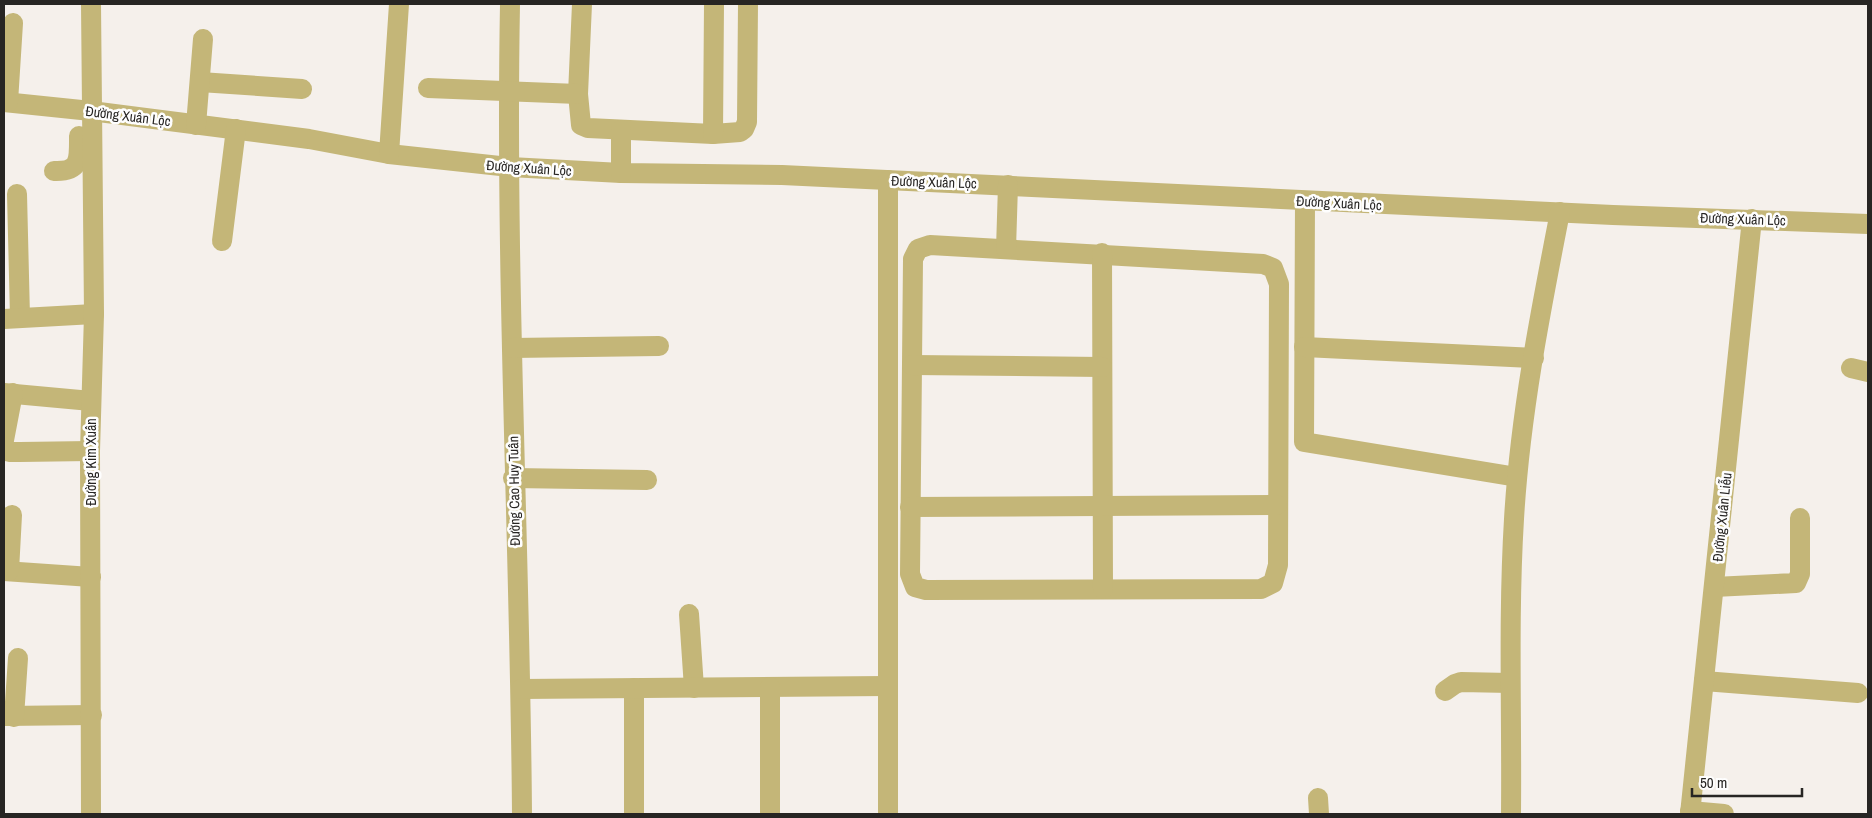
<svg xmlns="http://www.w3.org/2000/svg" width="1872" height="818" font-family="'Archivo Narrow',sans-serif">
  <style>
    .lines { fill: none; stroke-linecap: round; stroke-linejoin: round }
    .minor { stroke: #c4b678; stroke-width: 20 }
    .labels { text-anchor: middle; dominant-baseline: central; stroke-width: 5; stroke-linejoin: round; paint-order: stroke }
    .street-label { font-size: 14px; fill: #272523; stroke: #fefefe }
  </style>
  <rect width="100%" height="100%" fill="#f5f0eb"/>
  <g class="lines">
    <g class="minor">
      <path d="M510,4C505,274 520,544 522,814"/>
      <path d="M582,4L578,94L581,125L588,128L713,134L740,132L744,129L747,122L748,4"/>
      <path d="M200,82L302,89"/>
      <path d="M428,88L578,94"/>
      <path d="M4,102L91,111L309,139L389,154L510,167L621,173L782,175L1613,215L1868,224"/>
      <path d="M8,102L13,23"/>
      <path d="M196,125L203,39"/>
      <path d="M621,130V173"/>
      <path d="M713,134L714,4"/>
      <path d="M389,154L399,4"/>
      <path d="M54,171C81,172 79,159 79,136"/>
      <path d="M17,194L20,317"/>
      <path d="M1305,201L1304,442L1517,477"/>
      <path d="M222,241L236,129"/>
      <path d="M930,245L1263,264L1273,268L1279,284L1278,565L1273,583L1261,589L926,590L915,587L910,574L913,259L918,249Z"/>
      <path d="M1006,249L1008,185"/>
      <path d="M1102,253L1103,589"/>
      <path d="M4,319L94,314"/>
      <path d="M1304,347L1534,358"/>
      <path d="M512,348L659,346"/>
      <path d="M912,365L1102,367"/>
      <path d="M1851,368L1868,372"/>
      <path d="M4,393L91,401"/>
      <path d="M4,440L13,393"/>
      <path d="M4,447L9,452H20L90,451"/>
      <path d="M513,478L647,480"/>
      <path d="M910,507L1277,505"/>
      <path d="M4,571L91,577"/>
      <path d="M9,571L12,515"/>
      <path d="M1714,587L1796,583L1800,574V518"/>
      <path d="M689,614L694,688"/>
      <path d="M1704,681L1858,693"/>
      <path d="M634,688V814"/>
      <path d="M521,689L887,686"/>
      <path d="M1445,691L1455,684L1461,682L1510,683"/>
      <path d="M4,716L92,715"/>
      <path d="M14,717L18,658"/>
      <path d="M1318,798L1319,814"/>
      <path d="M1690,811L1724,814"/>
      <path d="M91,814L90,451L94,314L91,4"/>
      <path d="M770,814V687"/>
      <path d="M888,814V180"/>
      <path d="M1511,814C1512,716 1508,617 1514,519C1520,416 1540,314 1560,212"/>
      <path d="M1690,814L1752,219"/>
    </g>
  </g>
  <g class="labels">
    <g class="street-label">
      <text transform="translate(128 116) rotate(7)">Đường Xuân Lộc</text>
      <text transform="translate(529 168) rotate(4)">Đường Xuân Lộc</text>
      <text transform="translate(934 182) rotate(2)">Đường Xuân Lộc</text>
      <text transform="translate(1339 203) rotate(3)">Đường Xuân Lộc</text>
      <text transform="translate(1743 219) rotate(2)">Đường Xuân Lộc</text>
      <text transform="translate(91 462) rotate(-90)">Đường Kim Xuân</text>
      <text transform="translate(514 491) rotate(-91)">Đường Cao Huy Tuân</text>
      <text transform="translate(1722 517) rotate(-84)">Đường Xuân Liễu</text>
    </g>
  </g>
  <rect width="1872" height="818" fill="none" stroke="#272523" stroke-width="10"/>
  <path d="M1692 788v8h110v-8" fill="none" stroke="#272523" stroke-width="2.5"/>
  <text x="1700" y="788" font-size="15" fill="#272523" stroke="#fefefe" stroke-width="4" paint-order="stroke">50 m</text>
</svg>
